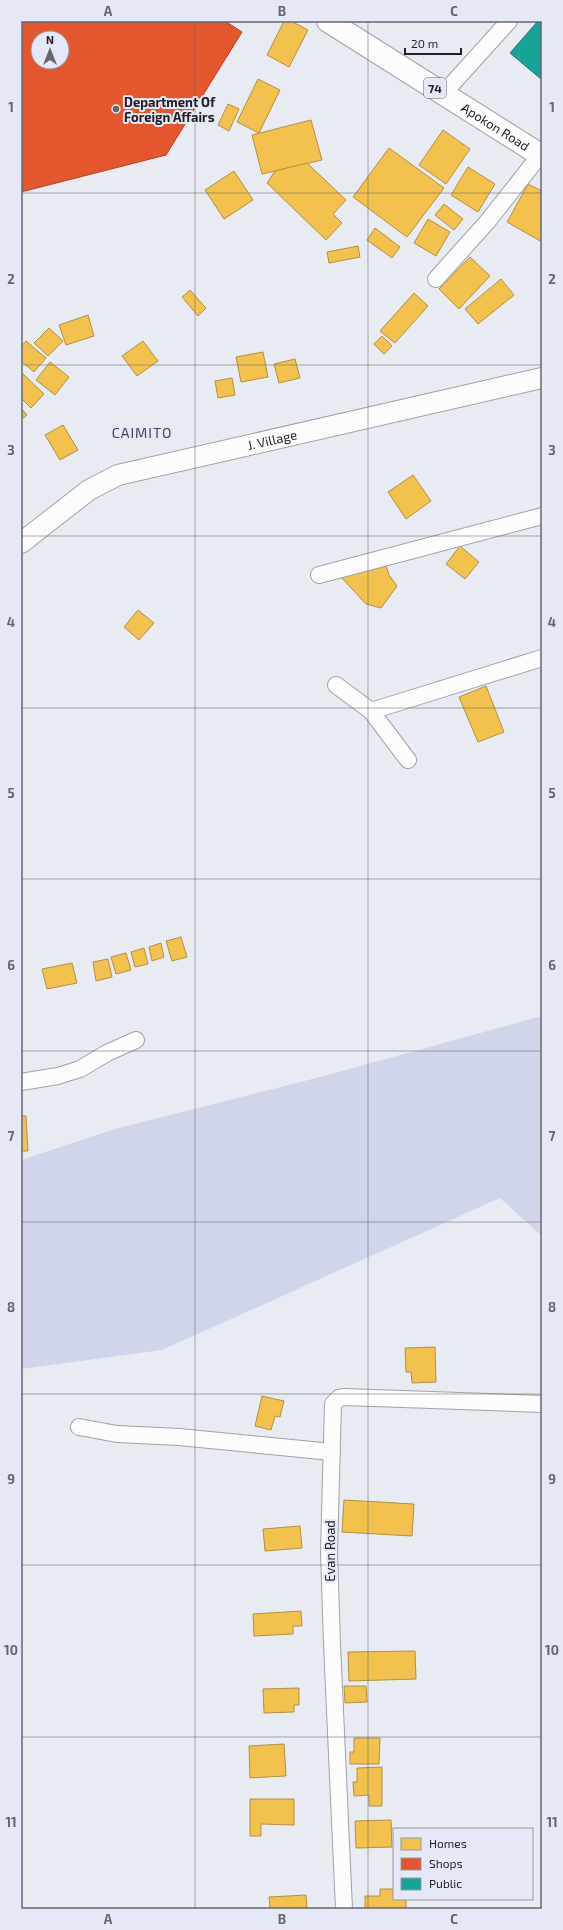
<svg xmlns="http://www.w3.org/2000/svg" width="563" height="1930" font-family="'Exo 2',sans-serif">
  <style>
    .green { fill: #d1d5eb }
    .homes { fill: #f2c14e; stroke: #b39042 }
    .shops { fill: #e4572e; stroke: #a9462b; fill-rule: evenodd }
    .public { fill: #17a398; stroke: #197b76 }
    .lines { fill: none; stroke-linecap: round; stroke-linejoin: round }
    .minor-casing { stroke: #a1a2a8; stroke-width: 18 }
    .tertiary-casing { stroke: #a1a2a8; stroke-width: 22 }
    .trunk-casing { stroke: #a1a2a8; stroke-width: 24 }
    .minor { stroke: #fcfcfd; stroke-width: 16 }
    .tertiary { stroke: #fcfcfd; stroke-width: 20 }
    .trunk { stroke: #fcfcfd; stroke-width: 22 }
    .grid { fill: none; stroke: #66666d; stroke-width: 1; stroke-opacity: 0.55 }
    .poi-dot { fill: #66666d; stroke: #e5e8f6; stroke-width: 1.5 }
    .labels { text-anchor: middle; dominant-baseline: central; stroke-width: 4; stroke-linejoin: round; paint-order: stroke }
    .shield { fill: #e5e8f6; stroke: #5a5b64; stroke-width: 1 }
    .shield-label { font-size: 12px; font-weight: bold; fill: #1f1f25 }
    .poi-label { font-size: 13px; font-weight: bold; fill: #1f1f25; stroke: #e5e8f6; text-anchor: start }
    .street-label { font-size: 13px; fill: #1f1f25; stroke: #e5e8f6 }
    .neighbourhood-label { font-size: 14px; letter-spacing: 1px; fill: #444652; stroke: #e5e8f6 }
    .neatline { fill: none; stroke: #66666d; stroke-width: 1.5 }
    .grid-label { font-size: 13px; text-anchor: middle; font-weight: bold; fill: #66666d }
  </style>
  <rect width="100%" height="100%" fill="#e9ebf2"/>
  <path class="green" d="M542,1016V1236L500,1198L162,1350L21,1369V1160L115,1129L324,1076Z"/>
  <g class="homes">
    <path d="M284,21H291L308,30L289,67L267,55Z"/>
    <path d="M258,79L280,90L259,133L237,122Z"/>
    <path d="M228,104L239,109L229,131L218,125Z"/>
    <path d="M311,120L322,160L262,174L252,135Z"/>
    <path d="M443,130L470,149L446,184L419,165Z"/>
    <path d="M389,148L444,188L407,237L353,197Z"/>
    <path d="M307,163L346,200L333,214L342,223L326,240L267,183L275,171Z"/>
    <path d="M468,167L495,184L478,212L451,195Z"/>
    <path d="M234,171L253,200L224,219L205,190Z"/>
    <path d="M528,184L542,191V242L507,222Z"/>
    <path d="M444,204L463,219L454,230L435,215Z"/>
    <path d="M428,219L450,232L436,256L414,243Z"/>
    <path d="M375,228L400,247L392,258L367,240Z"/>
    <path d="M358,246L360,257L329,263L327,252Z"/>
    <path d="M470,257L490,276L459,309L439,289Z"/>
    <path d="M501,279L514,295L478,324L465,309Z"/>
    <path d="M190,290L206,308L198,316L182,297Z"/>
    <path d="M414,293L428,306L395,343L380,331Z"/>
    <path d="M88,315L94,336L66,345L59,325Z"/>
    <path d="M49,328L63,341L48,356L34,343Z"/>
    <path d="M382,336L392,346L384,354L374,344Z"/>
    <path d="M26,341L46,358L34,372L21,361V347Z"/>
    <path d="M143,341L158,361L137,376L122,356Z"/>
    <path d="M263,352L268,377L241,382L236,357Z"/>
    <path d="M295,359L300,378L279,383L274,364Z"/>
    <path d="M50,362L69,377L55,395L36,380Z"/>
    <path d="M21,372L44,394L31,408L21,398Z"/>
    <path d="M232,378L235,395L218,398L215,381Z"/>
    <path d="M21,408L27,415L21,420Z"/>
    <path d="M63,425L78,450L60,460L45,435Z"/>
    <path d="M413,475L431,501L406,519L388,492Z"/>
    <path d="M460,546L479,562L465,579L446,564Z"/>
    <path d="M385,562L389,575L397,586L381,608L366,604L340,576Z"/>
    <path d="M138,610L154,623L139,640L124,627Z"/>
    <path d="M486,686L504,732L478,742L459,697Z"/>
    <path d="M181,937L187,957L172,961L166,941Z"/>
    <path d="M161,943L164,957L152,961L149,947Z"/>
    <path d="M144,948L148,964L135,967L131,952Z"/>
    <path d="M126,953L131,970L116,974L111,957Z"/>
    <path d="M108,959L112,977L96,981L93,962Z"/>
    <path d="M72,963L77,983L47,989L42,969Z"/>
    <path d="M21,1116H26L28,1151H21Z"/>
    <path d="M435,1347L436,1382L412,1383L411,1372H406L405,1348Z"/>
    <path d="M262,1396L284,1401L280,1417L275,1416L271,1430L255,1426Z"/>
    <path d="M344,1500L414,1504L412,1536L342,1532Z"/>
    <path d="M300,1526L302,1548L265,1551L263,1529Z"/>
    <path d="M301,1611L302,1626H293V1634L254,1636L253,1614Z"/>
    <path d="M415,1651L416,1679L349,1681L348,1652Z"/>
    <path d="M344,1686H366L367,1702L345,1703Z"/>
    <path d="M299,1688V1705H294V1712L264,1713L263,1689Z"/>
    <path d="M354,1738H380L379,1764H350V1752H354Z"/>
    <path d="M284,1744L286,1776L250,1778L249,1746Z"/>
    <path d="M382,1767V1806H369V1795L354,1796L353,1782H357V1768Z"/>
    <path d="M250,1799H294V1825L261,1824V1836H250Z"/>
    <path d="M391,1820L392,1847L356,1848L355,1821Z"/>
    <path d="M380,1889H394V1899H406V1909H365V1896H380Z"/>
    <path d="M306,1895L307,1909H270L269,1897Z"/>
  </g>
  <path class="shops" d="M21,21H225L242,32L166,155L21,192ZM38,38H62V62H38Z"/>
  <path class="public" d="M538,21H542L541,79L510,53Z"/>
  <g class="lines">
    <defs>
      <g id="minor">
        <path d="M444,93L509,21"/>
        <path d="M436,279L488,221L540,155"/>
        <path d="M319,575L542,516"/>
        <path d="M336,685L371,711L408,760"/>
        <path d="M371,711L542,658"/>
        <path d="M21,1082L58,1076L80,1069L107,1053L136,1040"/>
        <path d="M79,1427L117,1434L179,1437L332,1452"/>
        <path d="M344,1909L332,1644L329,1552L333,1404L339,1398L345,1397L542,1404"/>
      </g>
      <g id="tertiary">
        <path id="s1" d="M21,543L89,490L118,475L542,378"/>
      </g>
      <g id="trunk">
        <path id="s2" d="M328,21L542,156"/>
      </g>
    </defs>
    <use href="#minor" class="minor-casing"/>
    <use href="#tertiary" class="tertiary-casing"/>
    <use href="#trunk" class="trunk-casing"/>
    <use href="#minor" class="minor"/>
    <use href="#tertiary" class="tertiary"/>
    <use href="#trunk" class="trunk"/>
  </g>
  <path class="grid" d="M195,21V1909M368,21V1909M21,193H542M21,365H542M21,536H542M21,708H542M21,879H542M21,1051H542M21,1222H542M21,1394H542M21,1565H542M21,1737H542"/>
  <circle class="poi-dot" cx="116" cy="109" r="4"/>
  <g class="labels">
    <rect class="shield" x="424" y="78" width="22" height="20" rx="3"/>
    <g class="shield-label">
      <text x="435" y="88">74</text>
    </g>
    <g class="poi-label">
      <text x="124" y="102">Department Of<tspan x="124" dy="15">Foreign Affairs</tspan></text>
    </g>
    <g class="street-label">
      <text stroke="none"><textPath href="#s2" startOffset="198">Apokon Road</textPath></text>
      <text stroke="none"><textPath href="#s1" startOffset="277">J. Village</textPath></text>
      <text transform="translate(330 1551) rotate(-90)">Evan Road</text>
    </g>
    <g class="neighbourhood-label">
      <text x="142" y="432">CAIMITO</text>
    </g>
  </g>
  <rect width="563" height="1930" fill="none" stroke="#e5e8f6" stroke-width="44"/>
  <rect x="393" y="1828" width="140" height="72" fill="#e5e8f6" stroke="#9698a2"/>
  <rect x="401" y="1838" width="20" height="12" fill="#f2c14e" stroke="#9698a2"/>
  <text x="429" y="1848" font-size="12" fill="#1f1f25">Homes</text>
  <rect x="401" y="1858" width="20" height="12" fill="#e4572e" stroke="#9698a2"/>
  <text x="429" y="1868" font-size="12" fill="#1f1f25">Shops</text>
  <rect x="401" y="1878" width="20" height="12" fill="#17a398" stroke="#9698a2"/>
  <text x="429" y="1888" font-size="12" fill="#1f1f25">Public</text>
  <g transform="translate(50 50)"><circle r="19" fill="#e5e8f6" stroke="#9698a2"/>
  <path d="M0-3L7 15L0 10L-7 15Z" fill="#66666d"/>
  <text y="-6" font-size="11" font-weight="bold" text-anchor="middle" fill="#1f1f25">N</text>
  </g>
  <path d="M405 48v6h56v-6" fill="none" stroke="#1f1f25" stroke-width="2"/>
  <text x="411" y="48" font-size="12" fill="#1f1f25" stroke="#e5e8f6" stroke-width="3" paint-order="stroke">20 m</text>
  <rect x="22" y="22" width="519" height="1886" class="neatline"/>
  <g class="grid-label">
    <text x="108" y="16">A</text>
    <text x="282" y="16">B</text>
    <text x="454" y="16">C</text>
    <text x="11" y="112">1</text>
    <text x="552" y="112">1</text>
    <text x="11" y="284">2</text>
    <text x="552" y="284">2</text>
    <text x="11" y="455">3</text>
    <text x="552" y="455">3</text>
    <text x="11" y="627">4</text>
    <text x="552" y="627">4</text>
    <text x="11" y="798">5</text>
    <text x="552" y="798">5</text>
    <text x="11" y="970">6</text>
    <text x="552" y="970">6</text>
    <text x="11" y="1141">7</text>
    <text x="552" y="1141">7</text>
    <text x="11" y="1312">8</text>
    <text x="552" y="1312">8</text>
    <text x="11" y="1484">9</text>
    <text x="552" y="1484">9</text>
    <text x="11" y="1655">10</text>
    <text x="552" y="1655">10</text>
    <text x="11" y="1827">11</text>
    <text x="552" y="1827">11</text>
    <text x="108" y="1924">A</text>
    <text x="282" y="1924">B</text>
    <text x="454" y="1924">C</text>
  </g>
</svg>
